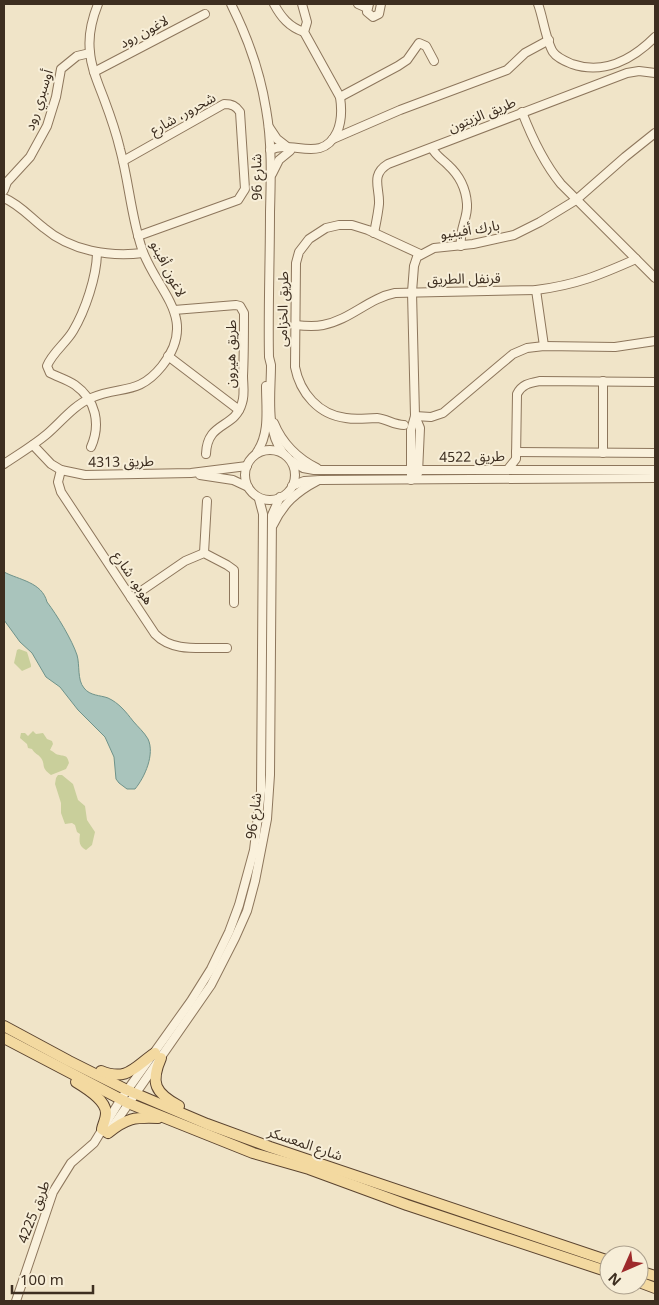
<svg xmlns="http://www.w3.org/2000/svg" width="659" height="1305" font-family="Georgia,'Noto Sans Arabic',serif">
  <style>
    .green { fill: #c9cf9b }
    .water { fill: #a9c4bc; stroke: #6f938a }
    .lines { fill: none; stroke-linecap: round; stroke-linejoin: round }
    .minor-casing { stroke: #8d765c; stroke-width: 10 }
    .major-casing { stroke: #5b4430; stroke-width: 12 }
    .minor { stroke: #faf1dc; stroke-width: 8 }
    .major { stroke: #f3d9a0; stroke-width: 10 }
    .labels { text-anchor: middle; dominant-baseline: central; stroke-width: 4; stroke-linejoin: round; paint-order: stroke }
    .street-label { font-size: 14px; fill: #3d2e20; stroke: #f7eed8 }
  </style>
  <rect width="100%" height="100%" fill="#f0e4c8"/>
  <g class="green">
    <path d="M19,649L27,652L31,665V667L22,671L14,663L17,650Z"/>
    <path d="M33,731L36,734L43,733L47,739L52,741L53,744L50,750C53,751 54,753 56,754C63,757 67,753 69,763L66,769L51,775C40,767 46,765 41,758C38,754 35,754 32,749L28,748L27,744L20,738L21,733H25L28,736Z"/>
    <path d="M58,775H62L73,784L78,800L85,806L87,820L95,832L92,845L86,850C79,846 79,842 80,834L77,832L75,825L72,823L65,824L61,813V803L55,784L56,778Z"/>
  </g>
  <path class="water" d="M4,572C19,580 42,582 47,602C57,615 72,640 77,655C80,665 77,680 84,688C90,696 100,695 108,698C119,703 126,712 133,721C138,727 144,732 148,739C155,754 145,777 135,789H127L119,783L116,779L114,757L105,737L78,710L60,687L46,677L32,653L20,642L4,620Z"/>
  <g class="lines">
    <defs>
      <g id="minor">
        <path d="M231,4C248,38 260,71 266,109C272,142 271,177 270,212C270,260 268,309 269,357L271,365C271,394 265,429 283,453"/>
        <path d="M274,4C281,17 289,27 304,32"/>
        <path d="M358,4L367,8"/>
        <path d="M369,4L367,12L373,17L379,14L381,4"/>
        <path d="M538,4C543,17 546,41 553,52C557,58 565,61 572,64C604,75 633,59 655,37"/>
        <path d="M94,72L205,14"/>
        <path d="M340,97L398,66L407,60L419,43L426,46L434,61"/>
        <path d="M522,112C532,138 543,162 561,184L655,278"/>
        <path d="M269,127L277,139L286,146"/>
        <path d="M333,139L400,110L507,70L525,53L549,40"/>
        <path d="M432,148C436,156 442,159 448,165C459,175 466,189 467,204C468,219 459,228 461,246"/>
        <path d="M270,150C292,139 322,164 337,132C342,121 342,110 340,97L304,32L307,22L302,4"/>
        <path d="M123,161L224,104C232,104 236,106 240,112L245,189L238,200L138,236"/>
        <path d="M272,174L279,160L290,151"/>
        <path d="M4,190L7,182L30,157L47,126L56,97L61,69L77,56L90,53"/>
        <path d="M4,198C19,204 31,218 44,228C71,251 109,257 143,253"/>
        <path d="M374,233C376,223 378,214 379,204C380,188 370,175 388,164L627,73L639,71L655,73"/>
        <path d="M536,290L544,346"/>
        <path d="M174,310L236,305L240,306L244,313C244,334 244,355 243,376C243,384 245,395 242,403C235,429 207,421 206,454"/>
        <path d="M295,325C304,326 314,327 323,325C350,320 369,298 395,293L536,290C576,285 600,275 636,259"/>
        <path d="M168,356L239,410"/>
        <path d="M415,416L431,417L443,413L501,364L513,354L527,348L544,346L615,347L655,341"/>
        <path d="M415,416L420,428L418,473"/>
        <path d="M274,423C282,443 298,459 317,468"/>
        <path d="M404,425C394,425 387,419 377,418C367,418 357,420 346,418C319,415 300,393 295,367L296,263L299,252L309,239L326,228L339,225H352L368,230L420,254"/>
        <path d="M33,445L51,464L61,470L85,475L191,473L247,466"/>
        <path d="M91,447C101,424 96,400 75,385C68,380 58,377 50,373L47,366C52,353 66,343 73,331C85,311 97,276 97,252"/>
        <circle cx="270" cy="475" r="25"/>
        <path d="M257,452C270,433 266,409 266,386"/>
        <path d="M516,452L655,453"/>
        <path d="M603,453V381"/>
        <path d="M292,461L303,468L314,470H655"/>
        <path d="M4,464C19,454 34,445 47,434C61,422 74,405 91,398C121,385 138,396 162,366C200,318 156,291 142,249C131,216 129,182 120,149C116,132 110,115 104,99C98,83 91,68 90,52C88,36 92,19 98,4"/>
        <path d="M508,469L516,459L517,394C522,384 530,383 540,381L655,382"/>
        <path d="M61,470L58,482L61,492L155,634C173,653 202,647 227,648"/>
        <path d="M200,475L233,480L248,487"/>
        <path d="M411,480V430L415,416L412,292L414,266L417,257L434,248L473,244L514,235L540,222L576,200L625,157L655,133"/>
        <path d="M292,486L304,481L320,480L655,478"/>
        <path d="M273,525C283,504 296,492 317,481"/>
        <path d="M204,553L207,501"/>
        <path d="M131,598L185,561L204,553L227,565L234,570V603"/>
        <path d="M111,1129L211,985L235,938L247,911L255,881L267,819L270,775L272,515L280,497"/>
        <path d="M16,1301L53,1192L71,1163L94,1143L121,1099L191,1001L211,969L229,932L239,905L254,850L261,791L263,514L259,499"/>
      </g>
      <g id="major">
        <path d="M4,1026L69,1061L127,1090L207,1124L270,1147L609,1261"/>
        <path d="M4,1038L128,1103L253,1153L309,1169L407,1205L609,1272"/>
        <path d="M161,1058C150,1083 155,1093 179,1106"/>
        <path d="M101,1071C128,1082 135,1066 155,1053"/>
        <path d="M76,1082C86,1088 106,1100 106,1113C106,1119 103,1124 102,1129L108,1133C127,1118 134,1117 158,1118"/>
        <path d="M639,1271L655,1276"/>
        <path d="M639,1282L655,1288"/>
      </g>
    </defs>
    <use href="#minor" class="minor-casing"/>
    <use href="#major" class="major-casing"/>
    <use href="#minor" class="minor"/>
    <use href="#major" class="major"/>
  </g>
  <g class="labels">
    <g class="street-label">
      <text transform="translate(144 32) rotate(-28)">لاغون رود</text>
      <text transform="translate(39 100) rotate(-72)">أوسبري رود</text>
      <text transform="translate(183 114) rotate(-29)">شحرور، شارع</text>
      <text transform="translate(482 115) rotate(-22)">طريق الزيتون</text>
      <text transform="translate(257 177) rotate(-91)">شارع 96</text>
      <text transform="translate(470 230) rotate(-9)">بارك أفينيو</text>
      <text transform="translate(168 269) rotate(63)">لاغون أفينو</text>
      <text transform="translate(464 279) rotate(-1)">قرنفل الطريق</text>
      <text transform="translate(283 309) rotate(-89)">طريق الخزامى</text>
      <text transform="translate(231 354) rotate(-89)">طريق هيرون</text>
      <text transform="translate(472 457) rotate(-1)">طريق 4522</text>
      <text transform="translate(121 462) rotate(-1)">طريق 4313</text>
      <text transform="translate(133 578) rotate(56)">هوبو، شارع</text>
      <text transform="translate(254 816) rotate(-83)">شارع 96</text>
      <text transform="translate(305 1144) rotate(19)">شارع المعسكر</text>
      <text transform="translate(34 1212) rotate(-69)">طريق 4225</text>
    </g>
  </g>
  <rect width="659" height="1305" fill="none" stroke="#3d2e20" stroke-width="10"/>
  <g transform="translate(624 1270) rotate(225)"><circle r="24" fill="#f7eed8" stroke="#ada18e"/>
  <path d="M0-4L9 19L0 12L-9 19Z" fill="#9e2a2b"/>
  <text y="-8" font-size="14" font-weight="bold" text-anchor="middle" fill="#3d2e20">N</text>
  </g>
  <path d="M12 1285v8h81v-8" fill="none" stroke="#3d2e20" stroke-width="2.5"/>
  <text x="20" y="1285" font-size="15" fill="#3d2e20" stroke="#f7eed8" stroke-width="4" paint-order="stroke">100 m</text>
</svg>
